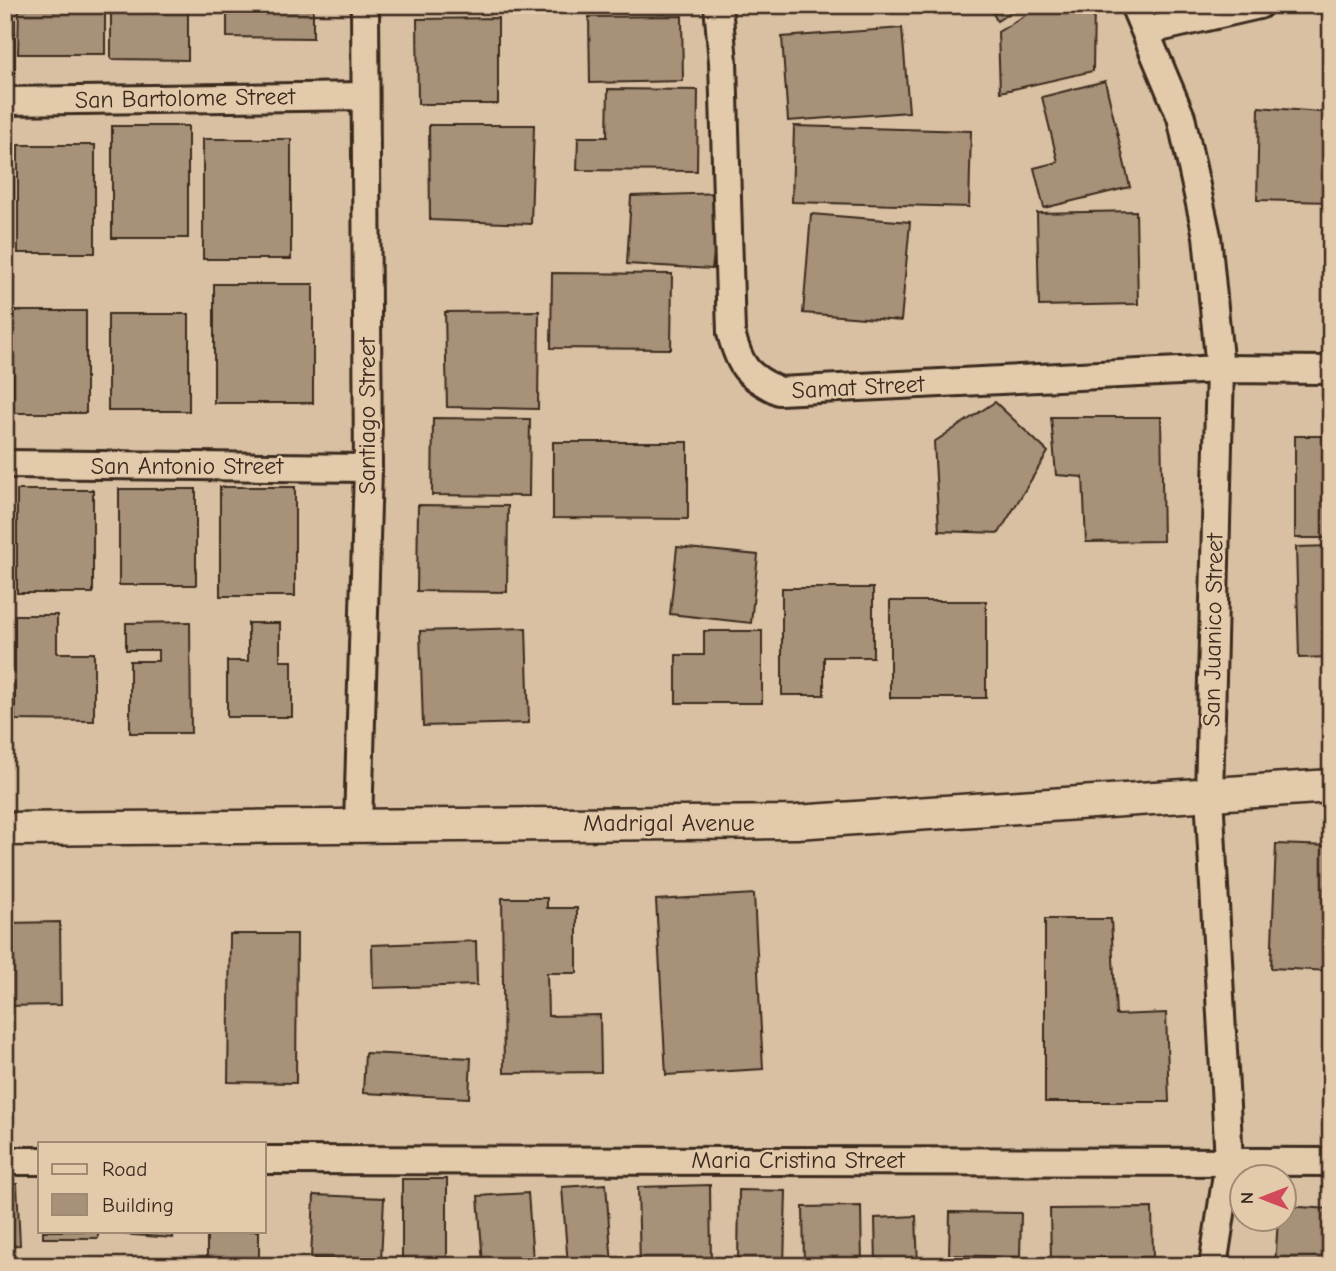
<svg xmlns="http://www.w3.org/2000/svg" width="1336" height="1271" font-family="'Comic Neue',sans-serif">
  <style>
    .building { fill: #a79179; stroke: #3b2a1e; stroke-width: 2 }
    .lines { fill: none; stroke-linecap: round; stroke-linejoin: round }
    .minor-casing { stroke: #3b2a1e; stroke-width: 32 }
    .tertiary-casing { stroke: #3b2a1e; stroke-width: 37 }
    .minor { stroke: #e3caab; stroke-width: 26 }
    .tertiary { stroke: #e3caab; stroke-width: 32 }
    .labels { text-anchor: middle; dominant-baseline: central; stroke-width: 5; stroke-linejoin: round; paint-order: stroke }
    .street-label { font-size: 24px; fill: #3b2a1e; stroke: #e3caab }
  </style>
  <rect width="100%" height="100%" fill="#d9c0a3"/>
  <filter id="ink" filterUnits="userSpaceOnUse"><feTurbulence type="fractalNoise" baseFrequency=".0143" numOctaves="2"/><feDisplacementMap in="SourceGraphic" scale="14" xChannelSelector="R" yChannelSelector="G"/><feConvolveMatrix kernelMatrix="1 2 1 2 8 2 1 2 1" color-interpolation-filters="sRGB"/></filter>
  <g filter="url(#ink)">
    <g class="building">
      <path d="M19,5H105V54H18Z"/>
      <path d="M111,5H188V60L111,59Z"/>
      <path d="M227,5H313V38L227,37Z"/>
      <path d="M555,5H681V9L555,10Z"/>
      <path d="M989,5H1022L997,21Z"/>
      <path d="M1042,5H1094L1093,71L1000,92L998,32Z"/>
      <rect x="5" y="10" width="10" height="65"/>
      <path d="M682,16L683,81L590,83L589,17Z"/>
      <path d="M498,18V104H418L417,19Z"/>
      <path d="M902,28L909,112L788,121L782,37Z"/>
      <path d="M1105,81L1130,187L1044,208L1034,168L1058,162L1042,97Z"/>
      <path d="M608,89L698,90L697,171L577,170L578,137H607Z"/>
      <path d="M1259,107L1331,113V202L1257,200Z"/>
      <path d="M429,125H534L531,224L430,220Z"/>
      <rect x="112" y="126" width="76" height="112"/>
      <path d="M794,126L971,131L969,207L792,202Z"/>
      <rect x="203" y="139" width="88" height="120"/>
      <rect x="18" y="145" width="77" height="108"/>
      <rect x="5" y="167" width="9" height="118"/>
      <path d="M722,193L712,269L627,264L631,196Z"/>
      <path d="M1136,211L1138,304L1039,306L1037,213Z"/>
      <path d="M811,214L910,222L901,321L803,313Z"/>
      <path d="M552,273L672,274L671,349L551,348Z"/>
      <rect x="214" y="284" width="99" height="119"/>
      <rect x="13" y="311" width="73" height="102"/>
      <path d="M539,311L538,409L447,407L445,312Z"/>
      <rect x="108" y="314" width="81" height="97"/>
      <path d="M995,402L1048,452L999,533L939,531L934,442Z"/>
      <path d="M1051,417H1161L1163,541L1086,542L1083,477L1056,475Z"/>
      <path d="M433,418L530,419L529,496L432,495Z"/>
      <rect x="1295" y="436" width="36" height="102"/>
      <path d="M553,442H688V519L553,518Z"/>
      <rect x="220" y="487" width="75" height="109"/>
      <rect x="119" y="489" width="77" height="96"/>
      <rect x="17" y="490" width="76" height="103"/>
      <path d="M418,505L508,506L507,592L417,591Z"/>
      <path d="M1331,546V657L1299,658L1296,547Z"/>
      <path d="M677,547L758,555L751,623L670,614Z"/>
      <path d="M782,588H873V657H824V695H782Z"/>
      <rect x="890" y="601" width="96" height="97"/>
      <path d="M15,615H57V653H94V721L15,720Z"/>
      <path d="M190,622L191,733H130V661H158V650H126V623Z"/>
      <path d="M248,623H280V661H292V717H227V661H248Z"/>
      <path d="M526,628L529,723L423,726L420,631Z"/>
      <path d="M704,631H762V703H676V655H704Z"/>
      <path d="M1276,844L1331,846V971L1271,968Z"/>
      <path d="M754,894L763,1069L666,1075L656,900Z"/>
      <path d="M502,898H547V908H577V973H547L548,1016L600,1015L601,1072L504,1073Z"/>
      <path d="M1045,919H1111L1116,1015L1166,1013L1169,1102H1045Z"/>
      <path d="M60,922L61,1005L5,1006V923Z"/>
      <path d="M230,934H297L296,1083L228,1082Z"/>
      <path d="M476,941L477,985L373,988L372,945Z"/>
      <path d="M365,1053L471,1058L469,1098L363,1093Z"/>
      <rect x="402" y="1179" width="45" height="87"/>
      <path d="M5,1184H17L20,1245L5,1246Z"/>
      <path d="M606,1184L612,1266H568L562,1187Z"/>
      <path d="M710,1185L711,1266H640L638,1187Z"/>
      <path d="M739,1190L786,1191L784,1266H738Z"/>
      <path d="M528,1193L533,1260L483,1264L478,1196Z"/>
      <path d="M314,1195L384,1198L381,1261L311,1258Z"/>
      <path d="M861,1206L862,1266H804L803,1207Z"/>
      <path d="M1284,1206L1331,1209V1266H1275L1278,1218H1284Z"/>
      <path d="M1152,1208L1153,1257L1051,1259L1050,1209Z"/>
      <path d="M950,1212L1021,1213L1020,1257L949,1255Z"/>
      <path d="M916,1216L918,1266H876L875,1218Z"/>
      <rect x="43" y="1231" width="55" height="7"/>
      <path d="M121,1231H174L173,1238L121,1234Z"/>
      <rect x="207" y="1231" width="52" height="30"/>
    </g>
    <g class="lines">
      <defs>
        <g id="minor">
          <path d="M718,5L723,62L731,333C740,367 747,376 779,391L1220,369L1331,370"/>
          <path d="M1134,5L1181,117L1207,236L1220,369L1209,794L1229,1161L1213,1266"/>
          <path d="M1146,31L1259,5"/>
          <path d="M5,101L365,96"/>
          <path d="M5,464L368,468"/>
          <path d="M358,826L368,468L365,5"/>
          <path d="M264,1160L1331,1162"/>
          <path d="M5,1161H40"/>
        </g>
        <path id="tertiary" d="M5,829L796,822L1331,786"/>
      </defs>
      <use href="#minor" class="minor-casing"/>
      <use href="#tertiary" class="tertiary-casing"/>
      <use href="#minor" class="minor"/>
      <use href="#tertiary" class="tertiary"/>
    </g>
  </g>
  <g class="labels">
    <g class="street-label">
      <text transform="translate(185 98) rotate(-1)">San Bartolome Street</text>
      <text transform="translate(858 387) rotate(-3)">Samat Street</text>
      <text transform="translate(367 416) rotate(-90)">Santiago Street</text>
      <text x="187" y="466">San Antonio Street</text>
      <text transform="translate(1213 630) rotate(-89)">San Juanico Street</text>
      <text x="669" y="823">Madrigal Avenue</text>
      <text x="798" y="1160">Maria Cristina Street</text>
    </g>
  </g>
  <rect width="1336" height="1271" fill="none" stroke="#e3caab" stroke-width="28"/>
  <rect x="14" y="14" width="1308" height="1243" fill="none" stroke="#3b2a1e" stroke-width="2.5" filter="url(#ink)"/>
  <rect x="38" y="1142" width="228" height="91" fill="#e3caab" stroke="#a08a73" stroke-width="2"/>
  <rect x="52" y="1164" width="35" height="10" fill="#e3caab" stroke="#a08a73" stroke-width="2"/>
  <text x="102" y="1176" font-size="21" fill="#3b2a1e">Road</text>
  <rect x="52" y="1194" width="35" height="21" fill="#a79179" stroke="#a08a73" stroke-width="2"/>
  <text x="102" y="1212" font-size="21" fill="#3b2a1e">Building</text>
  <g transform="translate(1263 1198) rotate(270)"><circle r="33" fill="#e3caab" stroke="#a08a73" stroke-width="2"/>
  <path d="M0-5L12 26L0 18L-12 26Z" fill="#d1495b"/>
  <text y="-10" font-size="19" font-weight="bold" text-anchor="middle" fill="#3b2a1e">N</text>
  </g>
</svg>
